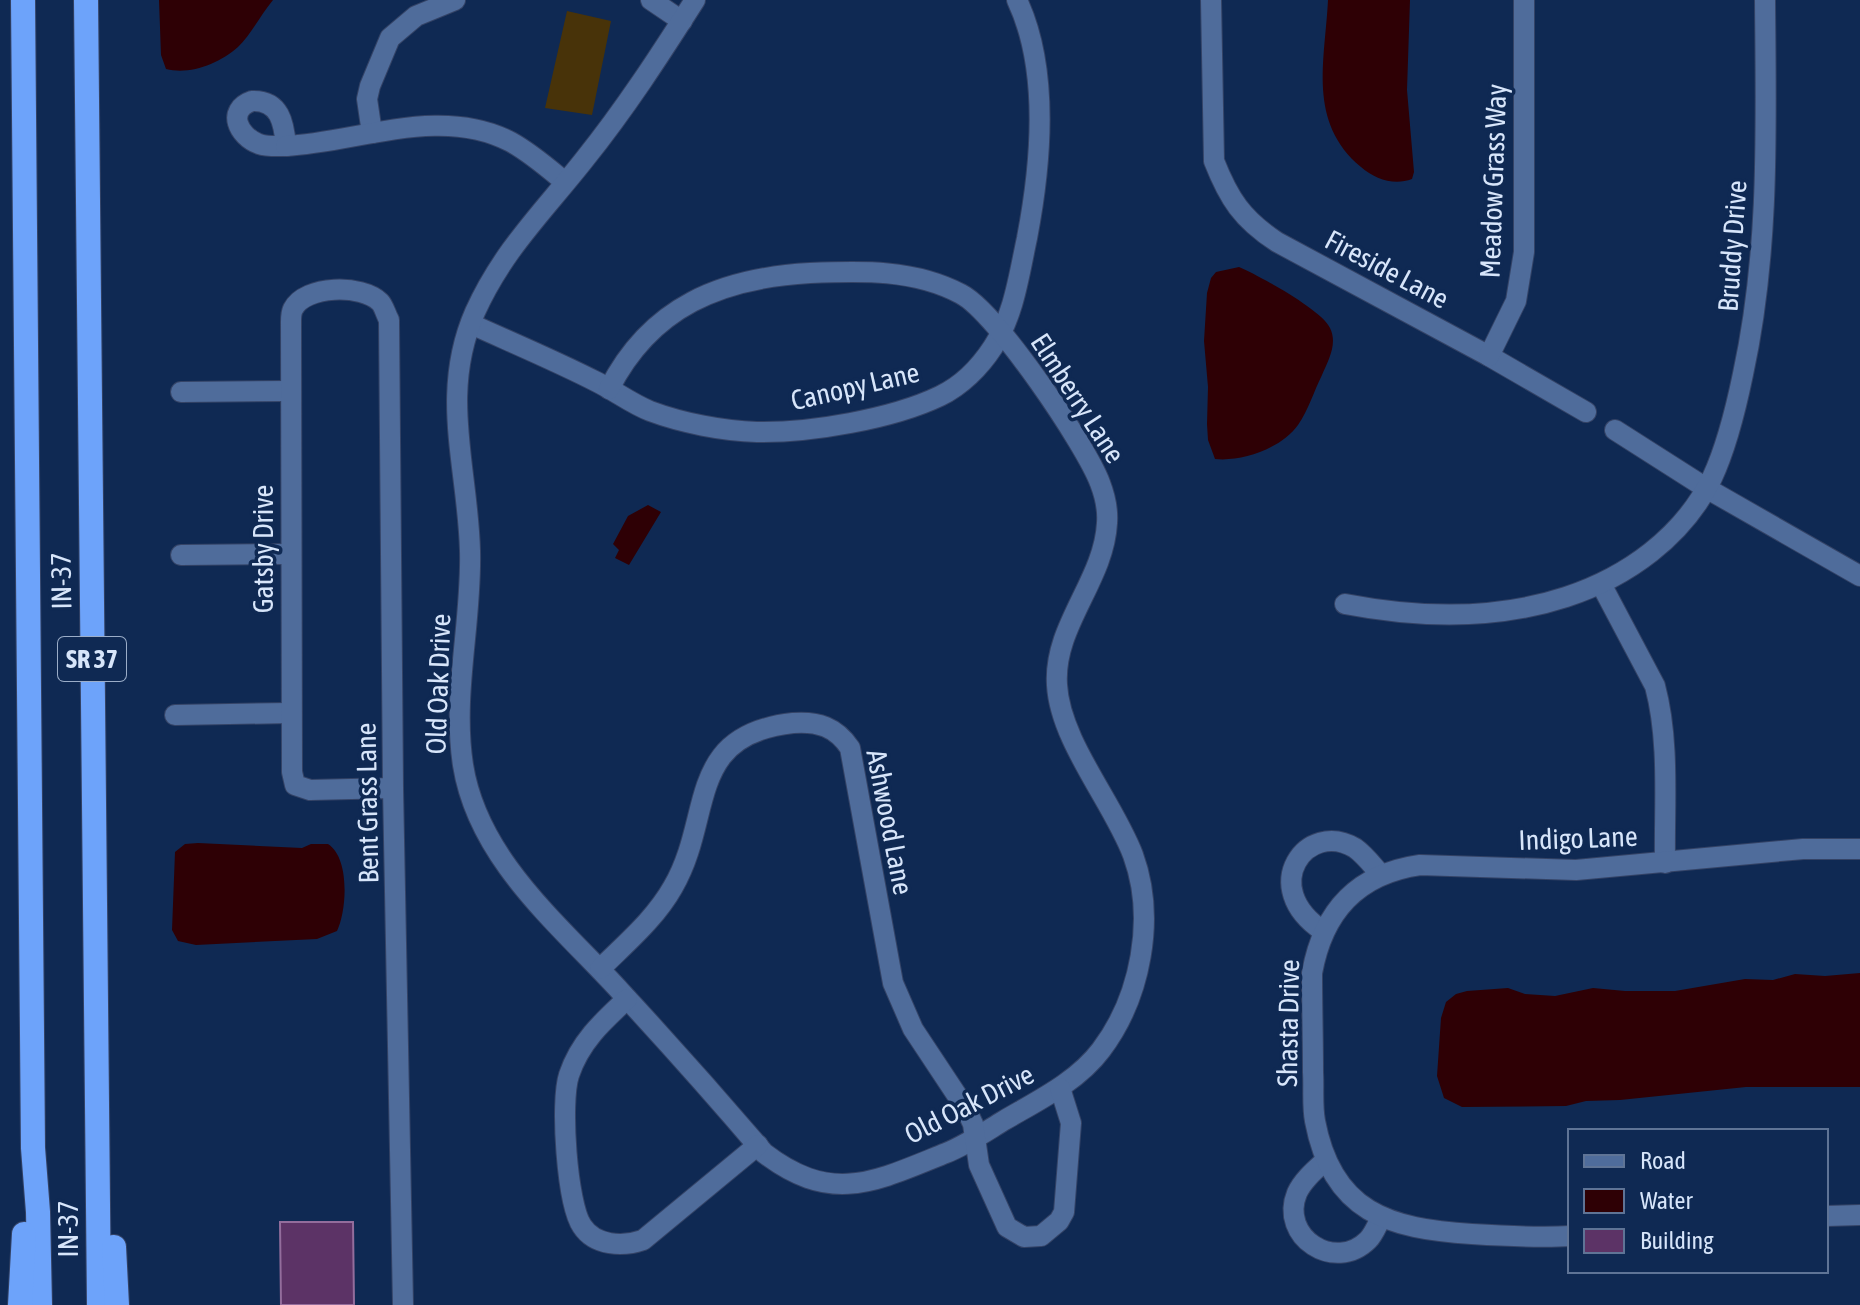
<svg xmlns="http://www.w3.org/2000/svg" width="1860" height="1305" font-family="'Asap Condensed',sans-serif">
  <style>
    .green { fill: #483309 }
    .water { fill: #2e0005 }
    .building { fill: #5c3366; stroke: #936d9c; stroke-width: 2 }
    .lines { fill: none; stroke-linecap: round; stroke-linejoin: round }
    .minor-casing { stroke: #344366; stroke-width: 22 }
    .motorway-casing { stroke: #344366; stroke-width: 26 }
    .minor { stroke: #4f6c9b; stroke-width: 20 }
    .motorway { stroke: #6da3fa; stroke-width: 24 }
    .labels { text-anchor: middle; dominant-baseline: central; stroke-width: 7; stroke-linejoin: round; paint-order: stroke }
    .shield { fill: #0f2953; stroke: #9badc8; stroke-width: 2 }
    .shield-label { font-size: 26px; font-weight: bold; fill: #d7e5fa }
    .street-label { font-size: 28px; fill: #d7e5fa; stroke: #0f2953 }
  </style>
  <rect width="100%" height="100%" fill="#0f2953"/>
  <path class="green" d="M567,11L611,21L592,115L545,108Z"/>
  <g class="water">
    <path d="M159,0H273C262,13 250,36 238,47C219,64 190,75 166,69L161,55Z"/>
    <path d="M1328,0H1410L1407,90L1414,172L1412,179C1394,186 1375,179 1361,167C1307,122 1325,61 1328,0Z"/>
    <path d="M1239,267C1258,275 1322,310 1330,328C1338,344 1328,361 1322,375C1314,391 1308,411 1298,425C1282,448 1242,462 1215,459L1208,440L1207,424L1208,387L1204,341L1207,293L1211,278L1216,272Z"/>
    <path d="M648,505L661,512L629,565L615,558L619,550L613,544L628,516Z"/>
    <path d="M198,843L302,848L311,844H328C350,858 347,910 337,931L317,939L196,945L178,941L172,930L175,852L185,844Z"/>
    <path d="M1860,973V1087H1746L1620,1100L1586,1101L1566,1106L1462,1107L1444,1098L1437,1076L1441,1018L1446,1002L1456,994L1467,991L1508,988L1525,994L1555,996L1593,988L1625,991H1675L1745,979L1773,980L1795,974L1825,976Z"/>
  </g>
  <path class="building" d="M280,1222H353L354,1305H281Z"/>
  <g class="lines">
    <defs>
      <g id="minor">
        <path d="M651,0L682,21"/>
        <path d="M1211,0L1214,161C1229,199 1242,219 1277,242L1489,356L1586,412"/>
        <path d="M252,101C280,100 284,123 286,146C278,146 268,147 259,144C238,136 226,110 252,101Z"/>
        <path d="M372,133L367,99L370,86L390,38L416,16L455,0"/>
        <path d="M286,146C359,142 441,105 511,142C531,153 548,168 565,182"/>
        <path d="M471,324C513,343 556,361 597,382C615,391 632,404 650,411C682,423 723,431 757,432C810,433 892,419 940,396C961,386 980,367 993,347C1014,315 1019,275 1027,238C1041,165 1050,70 1017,0"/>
        <path d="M1489,356L1516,301L1524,252V0"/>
        <path d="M609,389C651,306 722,278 810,273C862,271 914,269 961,294C996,312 1086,445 1100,483C1105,496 1108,510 1107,523C1104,581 1053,626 1057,685C1060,741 1113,802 1133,855C1156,918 1141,997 1101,1050C1077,1082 1037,1101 1003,1121C985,1132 966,1145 946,1153C874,1182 832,1205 764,1153C718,1099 670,1045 621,992C560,925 478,860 463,765C452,694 472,622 470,551C468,468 439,394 475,312C503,250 543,212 584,160C625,109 660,55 695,0"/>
        <path d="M181,392L290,391"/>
        <path d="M1615,430L1706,488L1860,576"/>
        <path d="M181,555L291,554"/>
        <path d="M1601,584L1655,686C1670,742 1664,806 1665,863"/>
        <path d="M1345,604C1418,618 1493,621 1566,597C1627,577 1683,537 1712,478C1727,446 1736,408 1743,374C1770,250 1766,126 1765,0"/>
        <path d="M175,715L290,713"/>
        <path d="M393,788L310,790L295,785L292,772L291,322C291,318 291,313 293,309C305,285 362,284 380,302C384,306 386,315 389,320L393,788L403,1305"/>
        <path d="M1323,931C1257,887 1307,819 1355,848C1365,855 1373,866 1381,875"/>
        <path d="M600,969C626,943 655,919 673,887C714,817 684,735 793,723C818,721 836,727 850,748L893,983L913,1029L966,1109L973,1124L979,1165L1007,1227L1024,1237L1041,1236L1059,1221L1064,1212L1071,1123L1060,1088"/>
        <path d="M627,999C602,1022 580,1042 569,1075C560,1102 567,1204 582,1226C595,1246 623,1247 643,1240L758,1145"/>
        <path d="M1326,1160C1315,1170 1303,1180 1297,1193C1279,1237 1335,1273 1368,1240C1374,1234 1377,1225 1381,1218"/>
        <path d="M1826,1216L1860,1215"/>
        <path d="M1570,1236C1537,1238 1504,1236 1472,1234C1389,1229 1332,1212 1315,1121C1312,1105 1314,1088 1313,1072C1313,1039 1312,1006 1312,973C1323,912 1357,874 1420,865L1576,870L1803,849H1860"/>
      </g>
      <g id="motorway">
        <path d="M23,0L33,1148L38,1212L40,1305"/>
        <path d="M86,0L99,1305"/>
        <path d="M114,1247L117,1305"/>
        <path d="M20,1305L24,1234"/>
      </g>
    </defs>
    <use href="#minor" class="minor-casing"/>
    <use href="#motorway" class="motorway-casing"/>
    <use href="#minor" class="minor"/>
    <use href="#motorway" class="motorway"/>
  </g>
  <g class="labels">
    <rect class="shield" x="58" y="637" width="68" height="44" rx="6"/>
    <g class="shield-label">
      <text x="92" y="659">SR 37</text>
    </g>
    <g class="street-label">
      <text transform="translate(1493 181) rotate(-88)">Meadow Grass Way</text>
      <text transform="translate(1732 246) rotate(-86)">Bruddy Drive</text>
      <text transform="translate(1387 269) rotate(28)">Fireside Lane</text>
      <text transform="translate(855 386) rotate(-13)">Canopy Lane</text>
      <text transform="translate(1078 398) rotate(57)">Elmberry Lane</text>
      <text transform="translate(263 549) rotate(-90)">Gatsby Drive</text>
      <text transform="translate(61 581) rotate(-91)">IN-37</text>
      <text transform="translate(438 684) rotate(-88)">Old Oak Drive</text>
      <text transform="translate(367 803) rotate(-91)">Bent Grass Lane</text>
      <text transform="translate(890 822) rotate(79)">Ashwood Lane</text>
      <text transform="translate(1578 838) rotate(-2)">Indigo Lane</text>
      <text transform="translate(1288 1023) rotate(-89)">Shasta Drive</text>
      <text transform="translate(969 1104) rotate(-27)">Old Oak Drive</text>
      <text transform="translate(68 1229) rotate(-90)">IN-37</text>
    </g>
  </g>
  <rect x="1568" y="1129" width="260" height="144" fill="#0f2953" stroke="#5f7496" stroke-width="2"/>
  <rect x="1584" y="1155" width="40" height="12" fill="#4f6c9b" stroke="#5f7496" stroke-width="2"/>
  <text x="1640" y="1169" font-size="24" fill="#d7e5fa">Road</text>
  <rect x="1584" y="1189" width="40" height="24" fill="#2e0005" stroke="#5f7496" stroke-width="2"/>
  <text x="1640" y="1209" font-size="24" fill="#d7e5fa">Water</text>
  <rect x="1584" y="1229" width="40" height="24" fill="#5c3366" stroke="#5f7496" stroke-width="2"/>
  <text x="1640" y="1249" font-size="24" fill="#d7e5fa">Building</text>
</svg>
